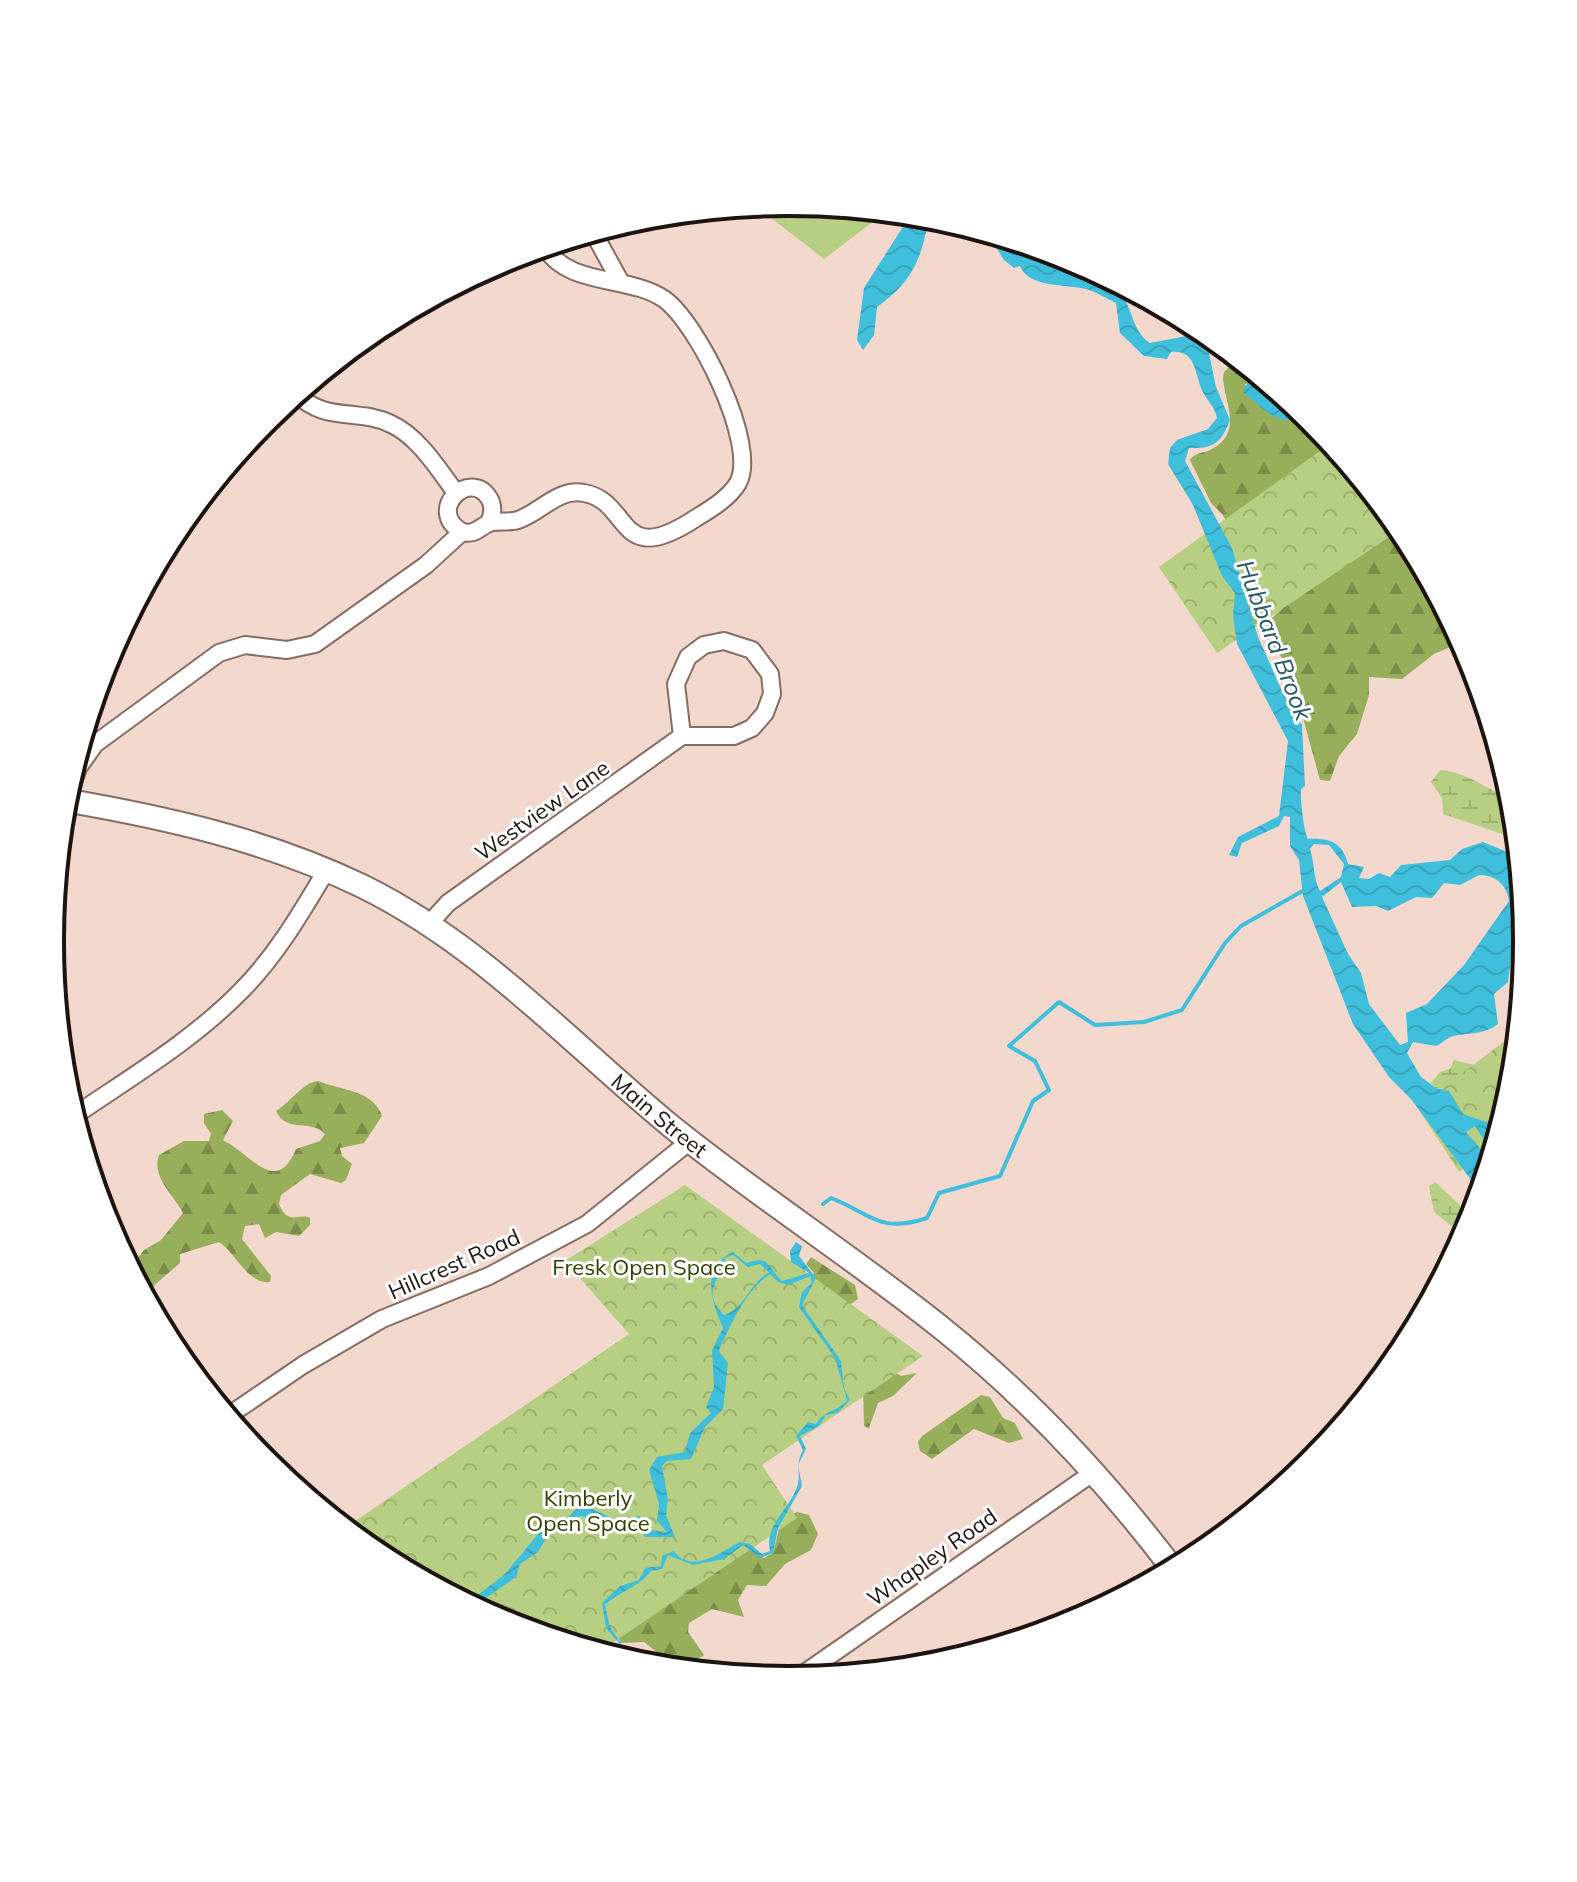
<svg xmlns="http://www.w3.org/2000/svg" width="1577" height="1882" font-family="Mulish,sans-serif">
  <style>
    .grass { fill: #b7cf82 }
    .forest { fill: url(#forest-firs) }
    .wetland { fill: url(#wetland-marsh) }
    .park { fill: url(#park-crowns) }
    .water { fill: url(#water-waves); fill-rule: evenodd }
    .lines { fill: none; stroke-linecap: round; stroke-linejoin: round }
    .stream { stroke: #40bfdc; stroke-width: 4 }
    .street-casing { stroke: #856d64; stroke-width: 20 }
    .secondary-casing { stroke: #856d64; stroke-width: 26 }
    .street { stroke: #fff; stroke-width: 16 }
    .secondary { stroke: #fff; stroke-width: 22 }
    .labels { text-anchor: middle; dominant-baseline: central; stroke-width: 6; stroke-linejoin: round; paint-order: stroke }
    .street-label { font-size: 22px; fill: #1d1410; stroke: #fff }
    .park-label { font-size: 22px; fill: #334100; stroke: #fff }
    .water-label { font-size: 24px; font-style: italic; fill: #255865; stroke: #fff }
    .rim { fill: none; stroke: #1d1410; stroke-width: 4 }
  </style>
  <defs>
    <pattern id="forest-firs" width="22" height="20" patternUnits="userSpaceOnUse" patternTransform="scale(2)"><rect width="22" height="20" fill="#97af5a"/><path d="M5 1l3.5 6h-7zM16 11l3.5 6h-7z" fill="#7b8d49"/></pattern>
    <pattern id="wetland-marsh" width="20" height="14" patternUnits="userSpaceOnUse" patternTransform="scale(2)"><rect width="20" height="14" fill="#b7cf82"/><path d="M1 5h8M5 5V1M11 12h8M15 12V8" fill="none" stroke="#9db16f"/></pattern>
    <pattern id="park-crowns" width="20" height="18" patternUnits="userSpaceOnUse" patternTransform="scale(2)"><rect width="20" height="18" fill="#b7cf82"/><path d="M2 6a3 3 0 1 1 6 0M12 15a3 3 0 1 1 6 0" fill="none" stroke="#9db16f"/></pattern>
    <pattern id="water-waves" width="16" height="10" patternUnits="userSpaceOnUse" patternTransform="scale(2)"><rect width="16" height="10" fill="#40bfdc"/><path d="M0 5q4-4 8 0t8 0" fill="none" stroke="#38a3bc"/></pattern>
  </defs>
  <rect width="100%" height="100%" fill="#f3d8cd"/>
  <path class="grass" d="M789,203L886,212L824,259L756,206Z"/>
  <g class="forest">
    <path d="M1110,279L1199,327L1288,400L1245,384L1244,393C1263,407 1277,423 1301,420L1311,436L1329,441L1403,531L1462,642L1434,654L1402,679L1369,677V695L1357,734L1339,756L1330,781L1320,780L1302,714L1304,696L1290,683L1284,660L1265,638L1267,623L1280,610L1222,514L1211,503L1190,460C1196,451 1204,454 1212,449C1243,432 1225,404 1223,378L1224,372L1234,362L1135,299Z"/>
    <path d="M318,1081C339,1090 374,1090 382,1116L364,1143L340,1148L342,1156L352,1164L346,1180L341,1183L310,1174L281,1195L279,1204C289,1227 298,1212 310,1218V1225L299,1236L276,1232L265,1238L259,1224L245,1226L242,1239L271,1276L270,1282C248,1285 236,1253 219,1242L180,1254V1263L144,1294L130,1268L144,1250L161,1240L183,1213C174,1195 151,1177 159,1155L184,1141H209L211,1134L204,1123V1114L222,1110L233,1121L223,1140C251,1154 276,1197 296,1149L320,1141L325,1134C311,1118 286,1134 276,1111C290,1102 304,1082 318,1081Z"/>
    <path d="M811,1257L855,1285L858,1299L845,1308L891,1370L901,1376L917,1373L893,1396L878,1403L869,1428L864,1426L863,1386L804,1296L814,1273L806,1264Z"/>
    <path d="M981,1395L990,1397L1003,1418L1015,1423L1023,1439L1009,1443L974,1429L932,1459L920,1451L918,1442L922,1436Z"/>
    <path d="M797,1512L809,1515L818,1534L811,1550L785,1564L766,1586L747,1585L738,1600L744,1617L712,1609L689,1623L688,1632L704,1655L695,1661H668L644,1642L621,1643L618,1637L743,1545L764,1558L773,1553C779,1534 776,1521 797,1512Z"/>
  </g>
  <g class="wetland">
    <path d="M1440,770C1468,772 1487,790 1513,800L1517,839L1443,814L1442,798L1431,782Z"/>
    <path d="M1454,1060L1475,1065L1477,1091L1435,1088L1431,1083L1440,1072L1450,1069Z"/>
    <path d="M1435,1182L1460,1205V1222L1454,1228L1434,1212L1429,1186Z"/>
  </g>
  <g class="park">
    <path d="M1331,443L1401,529L1217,653L1159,567Z"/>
    <path d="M1518,1031L1513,1086L1481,1188L1466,1167L1459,1172L1417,1107Z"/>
    <path d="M685,1185L923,1356L762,1465L797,1518L599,1652L505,1623L378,1555L345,1528L629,1334L565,1261Z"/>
  </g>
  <g class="water">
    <path d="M906,214L929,216C922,259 912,282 877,307L874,335L863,350L857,340L864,288L904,225Z"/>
    <path d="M987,233C1013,241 1031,261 1057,269C1080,275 1101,271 1119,291C1133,307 1132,332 1150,343L1186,336L1209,353L1216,387L1230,420C1221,444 1212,449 1189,448L1185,461L1232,548L1258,637L1283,693L1302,725L1305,786L1301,789C1300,799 1304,832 1308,839C1328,838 1342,841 1348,864L1364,867L1359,878L1369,879L1379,873L1390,877L1401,865L1450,860L1462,849L1483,842L1519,857L1526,936L1519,942L1520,954L1511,960L1508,982L1494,994L1498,1024C1486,1034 1469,1033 1453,1036C1446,1038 1443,1043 1436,1046L1413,1042L1407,1053L1421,1077L1436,1088L1449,1091L1463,1114L1500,1127L1494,1146L1484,1140L1475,1126L1466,1132L1490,1160L1480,1192L1411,1099L1389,1077L1353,1024L1303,896L1299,860L1290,846V817L1284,816L1279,826L1242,843L1237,857L1229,855L1238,837L1279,816L1288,741L1237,644L1233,615L1235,593L1222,576L1193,505L1168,464L1170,448L1177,440L1208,429L1217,418C1215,407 1209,403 1204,394C1194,377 1198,349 1171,352L1167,359L1144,356L1120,333L1116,303C1107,299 1097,292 1086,289C1067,284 1028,288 1020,266L1014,268L1004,260ZM1314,844L1329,845L1344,864L1341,877L1320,891C1313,879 1315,864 1310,849ZM1479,875C1496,875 1507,885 1509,901L1464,965L1427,1004L1406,1013L1408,1042L1400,1045L1369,1004L1361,973L1348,954L1322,897L1341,882L1352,907L1376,906L1388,911L1416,897L1432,898L1444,883L1460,885Z"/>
    <path d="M1251,383C1283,392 1308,416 1329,441C1314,437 1305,434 1300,419C1276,425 1262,407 1244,393V386Z"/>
    <path d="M796,1242L802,1246L799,1256L816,1278L802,1305L841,1361L844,1388L850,1400L837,1413L826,1415L819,1426L800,1436L806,1449L798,1465L802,1486L778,1528L773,1553L760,1558L743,1545L724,1559L693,1565L668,1555L662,1569L651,1571C639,1587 620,1591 605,1605L610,1627L621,1643L618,1657H615L619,1643L606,1628L602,1603L620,1586L639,1580L645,1568L661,1566L662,1556L674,1551C691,1575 721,1552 740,1542L750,1544L762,1554L770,1551C764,1525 789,1510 797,1487C802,1472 794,1467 803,1450L796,1436L808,1422L816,1424C824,1410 838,1412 847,1400L835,1358L799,1307L802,1292L812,1283L810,1276C792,1283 785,1291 770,1274C746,1290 730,1325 719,1351L728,1363L723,1409L705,1427L691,1459L667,1461L662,1466L668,1499L666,1515L675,1537H645L636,1523L614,1525L581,1516L550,1532L538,1552L520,1564L516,1577L474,1606L467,1603L504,1575L544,1527L565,1520L582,1504L616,1520L639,1516L650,1530L667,1532L657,1521L659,1504L649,1470L657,1457L685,1452L690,1433L711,1413L706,1407L714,1387L712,1350L723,1328C712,1302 699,1268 733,1252L746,1263C771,1255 766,1266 782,1281L809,1273L791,1262L790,1251ZM733,1255L748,1267L760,1264L769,1272C750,1283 745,1308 724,1315C699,1290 723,1279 725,1258Z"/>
  </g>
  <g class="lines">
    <path class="stream" d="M823,1204L831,1198C872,1214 879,1234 927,1218L939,1193L1000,1176L1033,1101L1049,1090L1035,1061L1009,1046L1059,1002L1095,1025L1144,1022L1182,1010L1225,943L1241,926L1306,889"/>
    <defs>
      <g id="street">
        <path d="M593,232L620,281"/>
        <path d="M297,394C325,423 359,408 391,424C418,436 439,470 456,493"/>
        <path d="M462,532C476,535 478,528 489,523C496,520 509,523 518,520C541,512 558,488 584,493C632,501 616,571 696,518C711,509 729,498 738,483C759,445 697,322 664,299C629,275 568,287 545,247"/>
        <path d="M462,532C425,510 470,468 489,498C494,506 493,514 489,523"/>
        <path d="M67,800L78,768L95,744L219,653L245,645L287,650L315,644L426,565L462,532"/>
        <path d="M429,924L448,903L682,736H734L752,728L765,713L772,694L770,674L752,650L724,641L704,645L688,657L676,684L682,736"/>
        <path d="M74,1116C131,1077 192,1041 241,991C276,956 301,913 326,871"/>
        <path d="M228,1416L303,1365L382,1319L489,1276L587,1224L690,1141"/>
        <path d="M796,1679L1094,1472"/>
      </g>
      <g id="secondary">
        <path id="s1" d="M64,800C168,818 266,840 362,886C482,945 570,1043 672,1127C760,1198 856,1259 944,1330C1030,1399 1106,1481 1173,1569"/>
      </g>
    </defs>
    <use href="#street" class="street-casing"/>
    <use href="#secondary" class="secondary-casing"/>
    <use href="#street" class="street"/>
    <use href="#secondary" class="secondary"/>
  </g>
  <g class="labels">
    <g class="street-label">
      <text transform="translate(542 810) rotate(-35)">Westview Lane</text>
      <text stroke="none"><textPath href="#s1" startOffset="688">Main Street</textPath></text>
      <text transform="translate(454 1264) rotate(-24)">Hillcrest Road</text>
      <text transform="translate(932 1557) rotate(-35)">Whapley Road</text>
    </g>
    <g class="park-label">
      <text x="644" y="1267">Fresk Open Space</text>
      <text x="588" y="1498">Kimberly<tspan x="588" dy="25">Open Space</tspan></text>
    </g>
    <g class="water-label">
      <text transform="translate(1275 640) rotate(69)">Hubbard Brook</text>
    </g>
  </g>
  <path d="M0 0H1577V1882H0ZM788 216H789A724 724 0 0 1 1513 940V942A724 724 0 0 1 789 1666H788A724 724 0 0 1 64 942V940A724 724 0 0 1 788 216Z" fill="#fff" fill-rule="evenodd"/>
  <path class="rim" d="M788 216H789A724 724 0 0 1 1513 940V942A724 724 0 0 1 789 1666H788A724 724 0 0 1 64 942V940A724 724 0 0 1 788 216Z"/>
</svg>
